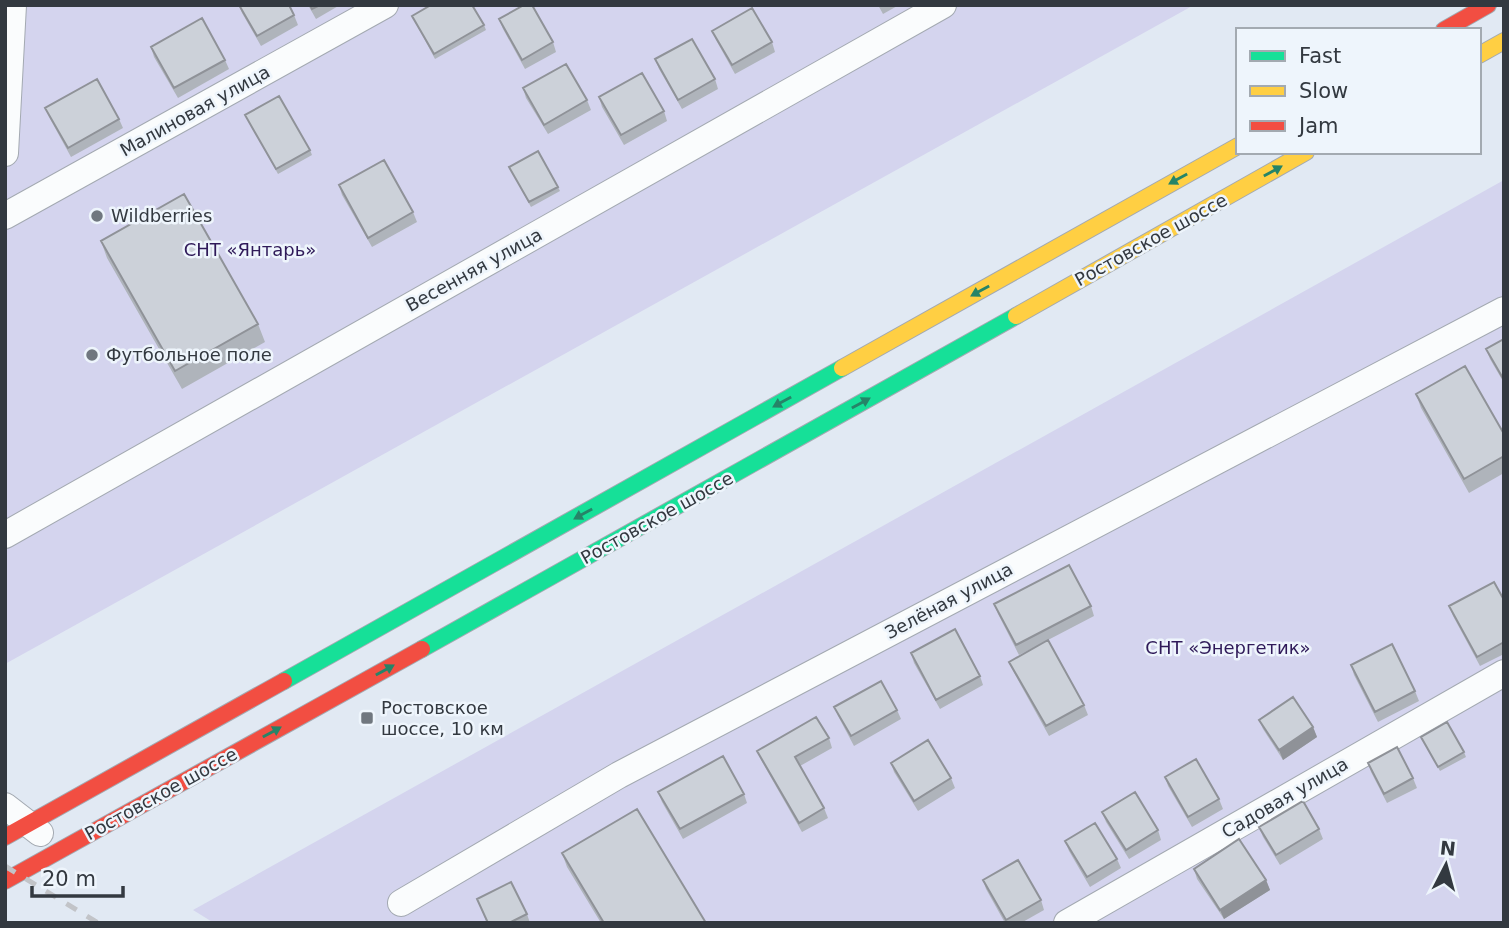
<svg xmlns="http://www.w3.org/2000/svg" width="1509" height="928" viewBox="0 0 1509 928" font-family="'DejaVu Sans',sans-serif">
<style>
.green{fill:#d4d4ee}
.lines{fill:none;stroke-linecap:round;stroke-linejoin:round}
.street-casing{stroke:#a3a9b1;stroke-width:28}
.fast-casing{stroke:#a3a9b1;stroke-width:18}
.slow-casing{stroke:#a3a9b1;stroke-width:18}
.jam-casing{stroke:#a3a9b1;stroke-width:18}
.street{stroke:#fafcfd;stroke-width:26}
.fast{stroke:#16e098;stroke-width:16}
.slow{stroke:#ffcf43;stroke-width:16}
.jam{stroke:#f24e42;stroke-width:16}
.rail{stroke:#c2c4c8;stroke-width:5;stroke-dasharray:12 12;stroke-linecap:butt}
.wall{fill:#afb4bb}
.shaded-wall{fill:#8f9298}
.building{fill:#ccd1d9;stroke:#8f9298;stroke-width:2}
.oneway{fill:#268468}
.poi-dot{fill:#70777f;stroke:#eef5fc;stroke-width:2.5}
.labels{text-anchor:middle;stroke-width:5;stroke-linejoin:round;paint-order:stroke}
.street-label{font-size:18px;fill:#333940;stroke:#eef5fc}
.poi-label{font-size:18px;fill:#333940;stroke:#eef5fc;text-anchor:start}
.park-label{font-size:18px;fill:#2f1a59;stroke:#eef5fc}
</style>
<rect width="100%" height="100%" fill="#e1e9f3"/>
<!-- green -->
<path class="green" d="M5,5H1194L5,664Z
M1504,180V923H214L193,910Z"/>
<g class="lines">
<!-- street casing -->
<g class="street-casing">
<path id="street" d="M5,153L13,5
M5,216L385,5
M5,535L943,5
M5,806L40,833
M401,903L619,775L1504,310
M1067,923L1504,673"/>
</g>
<!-- fast casing -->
<g class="fast-casing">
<path id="fast" d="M422,649L1016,316
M284,681L842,368"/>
</g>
<!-- slow casing -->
<g class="slow-casing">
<path id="slow" d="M1479,55L1504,41
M1016,316L1306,152
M842,368L1238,146"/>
</g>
<!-- jam casing -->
<g class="jam-casing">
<path id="jam" d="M1444,30L1488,5
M5,837L284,681
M5,881L422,649"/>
</g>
<!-- street -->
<use href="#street" class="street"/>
<!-- fast -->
<use href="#fast" class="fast"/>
<!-- slow -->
<use href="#slow" class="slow"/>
<!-- jam -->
<use href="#jam" class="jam"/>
<!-- rail -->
<path class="rail" d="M5,866L98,923"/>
</g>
<!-- wall -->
<path class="wall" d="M239,5L294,15L298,25L261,46L242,13Z
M308,5H340L316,19Z
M878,5H899L883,14Z
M412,16L484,25L486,30L435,59Z
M499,19L553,42L556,52L525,69L503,29Z
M712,31L772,42L775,52L735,74L716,40Z
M151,47L225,60L229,69L178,98L154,57Z
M655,59L715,79L718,89L682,109L659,69Z
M523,88L587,100L591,110L548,134L526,98Z
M599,97L664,111L667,121L624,145L602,107Z
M45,108L119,119L123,128L71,157L49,117Z
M245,115L310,150L312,155L278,174Z
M509,167L558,187L560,191L531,207Z
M339,185L413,212L417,222L372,247L342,195Z
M101,241L258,324L265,342L182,389L107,258Z
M1504,339V383L1490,359L1486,349Z
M1416,394L1504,434V473L1469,493L1421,408Z
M1504,600V654L1480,666L1453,616L1449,606Z
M994,604L1091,606L1094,616L1048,640L1084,705L1088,715L1049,736L1013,671L1009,662L1039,645L1019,655L998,614Z
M911,653L980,676L983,685L940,709L914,663Z
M1351,665L1415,691L1419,701L1378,722L1354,675Z
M834,707L897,710L901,719L854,746L838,716Z
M1259,720L1313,727L1317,737L1283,760L1263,729Z
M1421,737L1464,752L1466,757L1440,771Z
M829,738L832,748L800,766L824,808L828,818L802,832L761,760L757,751Z
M891,763L951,778L955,788L918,811L894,772Z
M1368,763L1413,778L1417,788L1387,803L1371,772Z
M1165,777L1219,799L1223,809L1192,827L1168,786Z
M658,792L744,794L747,803L683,839L662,802Z
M1102,812L1158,830L1161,840L1129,859L1106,822Z
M1259,827L1319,829L1323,839L1280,865L1263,837Z
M1065,841L1117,859L1121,868L1090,887L1069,851Z
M562,853L706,923H601L567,867Z
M1194,869L1266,880L1270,890L1224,919L1197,879Z
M983,880L1041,900L1044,910L1021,923H1005L986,889Z
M477,899L527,914L530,923H487Z"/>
<!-- shaded-wall -->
<path class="shaded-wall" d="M1313,727L1317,737L1283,760L1279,750Z
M1266,880L1270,890L1224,919L1220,910Z"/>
<!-- building -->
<path class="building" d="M239,5H289L294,15L257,36Z
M310,5H320L312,9Z
M431,5H472L484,25L434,54L412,16Z
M524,5H532L553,42L522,60L499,19Z
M752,8L772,42L732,65L712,31Z
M202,18L225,60L174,88L151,47Z
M692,39L715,79L678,100L655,59Z
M566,64L587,100L544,125L523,88Z
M642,73L664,111L621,135L599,97Z
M97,79L119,119L68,148L45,108Z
M279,96L310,150L276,169L245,115Z
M538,151L558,187L529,202L509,167Z
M384,160L413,212L368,238L339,185Z
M184,194L258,324L175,371L101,241Z
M1504,339V380L1486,349Z
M1465,366L1504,434V456L1464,479L1416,394Z
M1069,565L1091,606L1016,645L994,604Z
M1494,582L1504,600V642L1477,657L1449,606Z
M955,629L980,676L936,700L911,653Z
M1048,640L1084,705L1046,726L1009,662Z
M1392,644L1415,691L1375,712L1351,665Z
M881,681L897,710L851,736L834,707Z
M1293,697L1313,727L1279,750L1259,720Z
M816,717L829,738L795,757L824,808L799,823L757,751Z
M1447,722L1464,752L1438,767L1421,737Z
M928,740L951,778L914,801L891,763Z
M1397,747L1413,778L1384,794L1368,763Z
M723,756L744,794L680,829L658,792Z
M1196,759L1219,799L1188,817L1165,777Z
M1135,792L1158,830L1126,850L1102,812Z
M1303,801L1319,829L1276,855L1259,827Z
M637,809L706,923H604L562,853Z
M1095,823L1117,859L1087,877L1065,841Z
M1239,839L1266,880L1220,910L1194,869Z
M1018,860L1041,900L1006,920L983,880Z
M511,882L527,914L509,923H488L477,899Z"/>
<!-- one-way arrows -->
<defs><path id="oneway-solid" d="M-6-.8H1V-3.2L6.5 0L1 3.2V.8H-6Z" transform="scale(1.75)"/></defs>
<g class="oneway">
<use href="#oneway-solid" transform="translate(1273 171) rotate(-29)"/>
<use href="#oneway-solid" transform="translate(1178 179) rotate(151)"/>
<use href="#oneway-solid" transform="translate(980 291) rotate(151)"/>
<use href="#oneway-solid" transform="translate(782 402) rotate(151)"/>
<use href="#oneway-solid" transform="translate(861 403) rotate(-29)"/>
<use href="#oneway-solid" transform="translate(583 514) rotate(151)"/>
<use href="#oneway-solid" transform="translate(385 670) rotate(-29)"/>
<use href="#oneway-solid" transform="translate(272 732) rotate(-29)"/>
</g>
<!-- markers -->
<g class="poi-dot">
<circle cx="97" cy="216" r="7"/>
<circle cx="92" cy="355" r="7"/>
<rect x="360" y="711" width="14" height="14" rx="3.5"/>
</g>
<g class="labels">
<!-- street labels -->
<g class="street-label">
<text transform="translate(195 111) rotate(-29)" y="6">Малиновая улица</text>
<text transform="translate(1151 240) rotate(-29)" y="6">Ростовское шоссе</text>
<text transform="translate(474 270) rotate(-29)" y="6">Весенняя улица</text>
<text transform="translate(657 518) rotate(-29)" y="6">Ростовское шоссе</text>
<text transform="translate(949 601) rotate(-28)" y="6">Зелёная улица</text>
<text transform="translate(161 794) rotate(-29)" y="6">Ростовское шоссе</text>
<text transform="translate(1285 798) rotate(-30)" y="6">Садовая улица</text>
</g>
<!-- poi labels -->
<g class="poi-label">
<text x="111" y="222">Wildberries</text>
<text x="106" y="361">Футбольное поле</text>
<text x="381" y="714">Ростовское<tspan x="381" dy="21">шоссе, 10 км</tspan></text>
</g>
<!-- park labels -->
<g class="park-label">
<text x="250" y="256">СНТ «Янтарь»</text>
<text x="1228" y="654">СНТ «Энергетик»</text>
</g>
</g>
<!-- border -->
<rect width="1509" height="928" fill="none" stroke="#333940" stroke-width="14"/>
<!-- legend -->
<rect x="1236" y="28" width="245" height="126" fill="#eef5fc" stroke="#a3aab1" stroke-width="2"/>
<rect x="1250" y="51" width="35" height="10" fill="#16e098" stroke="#a3aab1" stroke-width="2"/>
<text x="1299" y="63" font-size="21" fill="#333940">Fast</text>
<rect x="1250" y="86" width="35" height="10" fill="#ffcf43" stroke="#a3aab1" stroke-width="2"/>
<text x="1299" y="98" font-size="21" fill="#333940">Slow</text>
<rect x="1250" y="121" width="35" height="10" fill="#f24e42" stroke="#a3aab1" stroke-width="2"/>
<text x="1299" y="133" font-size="21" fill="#333940">Jam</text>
<!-- north arrow -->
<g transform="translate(1446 865) rotate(6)" stroke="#eef5fc" stroke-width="5" paint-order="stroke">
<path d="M0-5L12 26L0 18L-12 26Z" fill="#333940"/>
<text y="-10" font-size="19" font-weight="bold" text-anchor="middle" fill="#333940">N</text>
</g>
<!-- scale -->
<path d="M32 886v10h91v-10" fill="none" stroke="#333940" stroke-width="3.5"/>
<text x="42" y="886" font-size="21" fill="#333940" stroke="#eef5fc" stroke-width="5" paint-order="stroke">20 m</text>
</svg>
